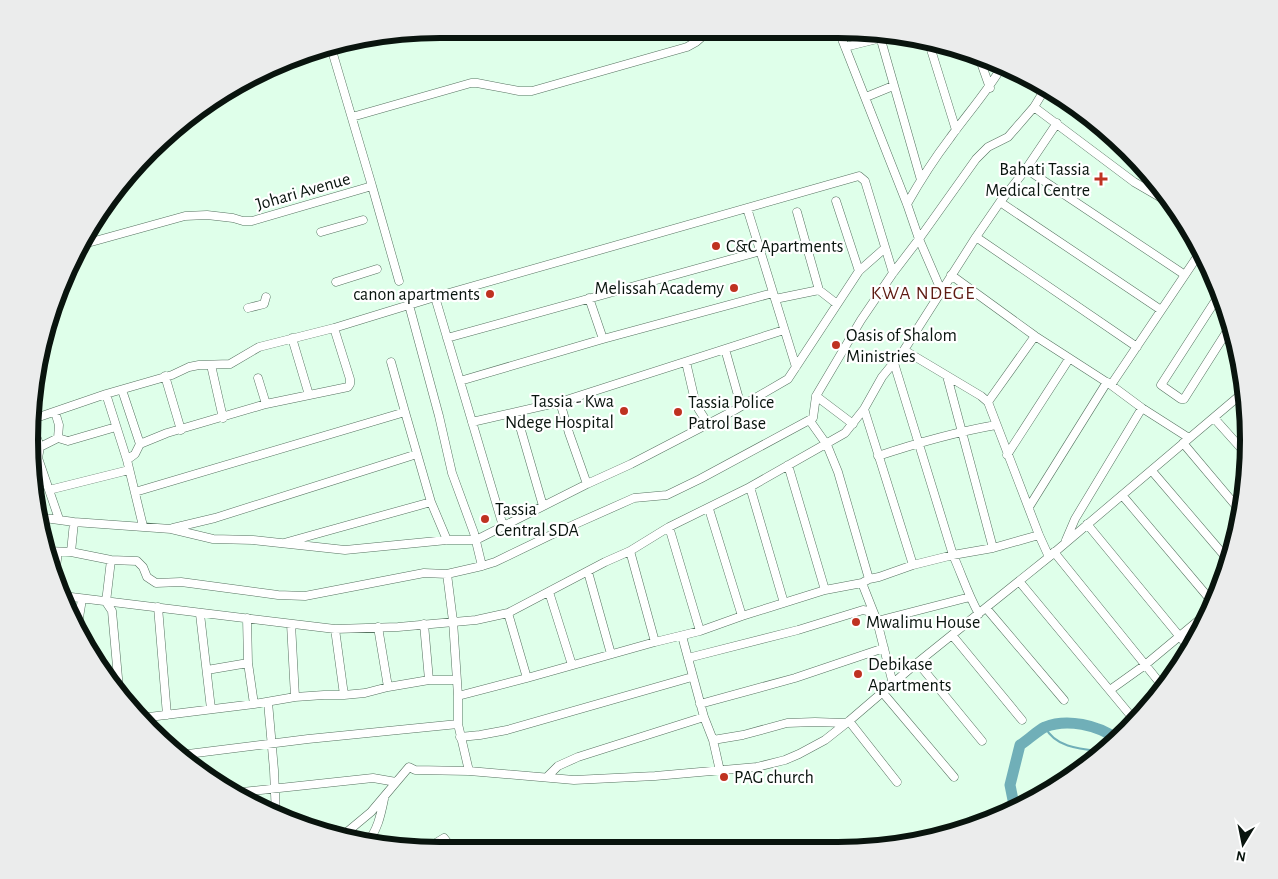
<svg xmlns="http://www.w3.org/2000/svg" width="1278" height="879" viewBox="0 0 1278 879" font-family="'Alegreya Sans',sans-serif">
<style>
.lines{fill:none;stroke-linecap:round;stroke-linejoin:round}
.stream{stroke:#70afb8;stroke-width:2}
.river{stroke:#70afb8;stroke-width:11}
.minor-casing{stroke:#567260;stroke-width:9}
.minor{stroke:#fff;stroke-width:8}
.poi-dot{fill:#bf3221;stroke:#fff;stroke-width:2}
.labels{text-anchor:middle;stroke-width:4.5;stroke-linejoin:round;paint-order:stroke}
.poi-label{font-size:18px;fill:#09140e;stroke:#fff;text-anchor:start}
.street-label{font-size:18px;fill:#09140e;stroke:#fff}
.neighbourhood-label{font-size:19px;letter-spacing:1px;fill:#5e1b12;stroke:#fff}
.rim{fill:none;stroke:#09140e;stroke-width:6}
</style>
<rect width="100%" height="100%" fill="#dfffea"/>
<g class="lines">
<!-- stream -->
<path class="stream" d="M1045,727C1055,747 1079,749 1099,751"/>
<!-- river -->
<path class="river" d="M1015,810L1010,785L1020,745C1028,740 1037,731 1045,727C1067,718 1098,725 1117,739"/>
<!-- minor casing -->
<g class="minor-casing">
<path id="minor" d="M838,29L907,204L919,239L941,290
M879,33L921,180
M928,40L956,130
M845,47L881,38
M979,57L990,88
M866,97L893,86
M1034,107L1134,182L1177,207
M352,117L471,83H477L519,91H532L687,47L696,42L711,29
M1026,169L1185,275
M372,186L399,281
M836,201L859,271
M1000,202L1161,310
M907,204C920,181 934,159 950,138C968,113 987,92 1003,65
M747,208L796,367
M797,212L819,290
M321,232L363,220
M976,237L1137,347
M84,244L185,216L207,215L233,218L243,221H252L372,186L330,44
M951,275L1035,336L1111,385L1142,408L1189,438
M336,282L377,269
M1221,292L1161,385L1181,399H1184L1231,325
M435,297L503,526
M589,298L603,339
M775,299L819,290L837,304
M409,305L439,416L452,473L474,533L482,566
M248,308L264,304L266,297
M292,338L309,395
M447,338L761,251
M725,349L741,406
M904,350L981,396L988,402L1039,535L1049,557
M391,362L405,412
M686,362L696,405L708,424
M894,363L953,555C962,575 968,595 979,614
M211,365L223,418
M165,376L181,430
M947,376L993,548
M258,378L266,404
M460,381L603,339L773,293
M1111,385L1201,251
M122,390L140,444
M106,394L127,460L143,526
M816,396L853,424
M560,402L569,433L587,484
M988,402L1035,336
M864,409L913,565
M55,412L59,425L58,438L40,447L38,458L59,519
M516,413L543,506
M1214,418L1248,456
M33,419L106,394L172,375L189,367L199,365L230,364L259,347L334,328
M810,421L827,445L838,472L869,579
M472,422L560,402L784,330
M34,430L40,447
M58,438L68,441L116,427
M1183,443L1242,513
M1007,455L1069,359
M878,456C917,443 956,432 996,425
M127,460L135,454L140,444L167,433L266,404L348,387L350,384V379L334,328L435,297L859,176L865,181L893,273
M788,465L825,590
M1152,471L1229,561
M750,487L784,603
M49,490L129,470
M135,492L405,412L431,502L447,540
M1122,495L1214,604
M1029,507L1107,382
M709,509L742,616
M37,517L74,522L171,529L213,539L253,540L345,550L447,540H476L587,484L631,464L733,411L788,379L859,271L885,248
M1087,524L1190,649
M669,527L700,631
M173,528L215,518L417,454
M1066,540L1075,519L1142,408
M284,543L431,502
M47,551L71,552L111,560L137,561L143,567L147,577L156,583L181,582L278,595L305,596L424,573L447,574L482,566L495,562L553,534L634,498L667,495L700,479L813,418L816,396L861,320L893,273L919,239L976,159L988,147L1008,137L1034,107L1045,89
M630,551L655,642
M71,552L74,522
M1054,552L1164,688
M111,560L106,602L112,611L119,689
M588,572L611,654
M55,574L58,552
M447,574L453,621L458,696V724L469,771
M1019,581L1131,716
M862,583L877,621L970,597
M549,592L572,665
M63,596L335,629L398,627L476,620L508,613L605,562L630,551L669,527L750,487L845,433L864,409L882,377L904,350L976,237L1000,202L1026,169L1057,123
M158,607L167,715
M986,608L1064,700
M508,613L527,678L655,642L700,631L742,616L825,590L862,583L869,579L879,577L913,565L953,555L993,548L1039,535
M200,614L211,709
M247,618L248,663L254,704
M291,624L295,697
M424,624L429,680
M378,627L388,687
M335,629L344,695
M77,630L82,599
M952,635L1022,720
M682,636L704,717L713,740L743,735L787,723L815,722L845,723
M688,658L798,630L863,610C871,611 874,615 877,621L893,684
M918,663L982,741
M207,670L248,663
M1110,690L1145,665L1211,610
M883,693L954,777
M458,696L527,678
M268,702L274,770L276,816
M700,704L795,678L884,648
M139,716L149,717L254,704L295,697L324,695H344L365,693L388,687L429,680H457
M849,721L897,782
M460,737L480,735L507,730L692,677
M713,740L720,771
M180,755L308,739L458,724
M547,777L558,766L578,757L704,717
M233,793L373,778L396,782
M316,827C328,829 340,828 348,839
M341,837L371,812L409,767L415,770L469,771L574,780L655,776L757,767L785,760L799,754L825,740L849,721L912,667L1049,557L1245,391
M366,843C377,833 381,814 384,799
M426,849L444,838L453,850"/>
</g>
<!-- minor -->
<use href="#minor" class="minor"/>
</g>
<!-- markers -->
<g class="poi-dot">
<path d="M1098.5 171.5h5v5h5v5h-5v5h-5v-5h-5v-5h5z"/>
<circle cx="716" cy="246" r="5"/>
<circle cx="734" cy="288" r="5"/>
<circle cx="490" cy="294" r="5"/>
<circle cx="836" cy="345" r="5"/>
<circle cx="624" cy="411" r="5"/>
<circle cx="678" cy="412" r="5"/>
<circle cx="485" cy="519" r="5"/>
<circle cx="856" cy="622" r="5"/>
<circle cx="858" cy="674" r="5"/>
<circle cx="724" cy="777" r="5"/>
</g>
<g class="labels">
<!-- poi labels -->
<g class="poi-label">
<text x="1090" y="175" text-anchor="end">Bahati Tassia<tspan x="1090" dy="21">Medical Centre</tspan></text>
<text x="726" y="252">C&amp;C Apartments</text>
<text x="724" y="294" text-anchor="end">Melissah Academy</text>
<text x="480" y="300" text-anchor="end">canon apartments</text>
<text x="846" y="341">Oasis of Shalom<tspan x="846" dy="21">Ministries</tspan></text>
<text x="614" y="407" text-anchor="end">Tassia - Kwa<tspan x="614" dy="21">Ndege Hospital</tspan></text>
<text x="688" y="408">Tassia Police<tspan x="688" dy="21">Patrol Base</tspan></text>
<text x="495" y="515">Tassia<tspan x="495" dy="21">Central SDA</tspan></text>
<text x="866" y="628">Mwalimu House</text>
<text x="868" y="670">Debikase<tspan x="868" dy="21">Apartments</tspan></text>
<text x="734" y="783">PAG church</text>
</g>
<!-- street labels -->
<g class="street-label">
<text transform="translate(303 191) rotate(-16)" y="6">Johari Avenue</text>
</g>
<!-- neighbourhood labels -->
<g class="neighbourhood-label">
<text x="923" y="299">KWA NDEGE</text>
</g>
</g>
<!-- crop -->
<path d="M0 0H1278V879H0ZM440 38H838A402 402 0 0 1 1240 440V440A402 402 0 0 1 838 842H440A402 402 0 0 1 38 440V440A402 402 0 0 1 440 38Z" fill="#ebecec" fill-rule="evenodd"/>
<path class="rim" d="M440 38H838A402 402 0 0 1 1240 440V440A402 402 0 0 1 838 842H440A402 402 0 0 1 38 440V440A402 402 0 0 1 440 38Z"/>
<!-- north arrow -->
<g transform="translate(1243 844) rotate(190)" stroke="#ffffff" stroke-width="4" paint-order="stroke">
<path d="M0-4L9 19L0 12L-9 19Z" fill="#09140e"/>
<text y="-8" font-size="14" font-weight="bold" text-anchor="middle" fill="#09140e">N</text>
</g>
</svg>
